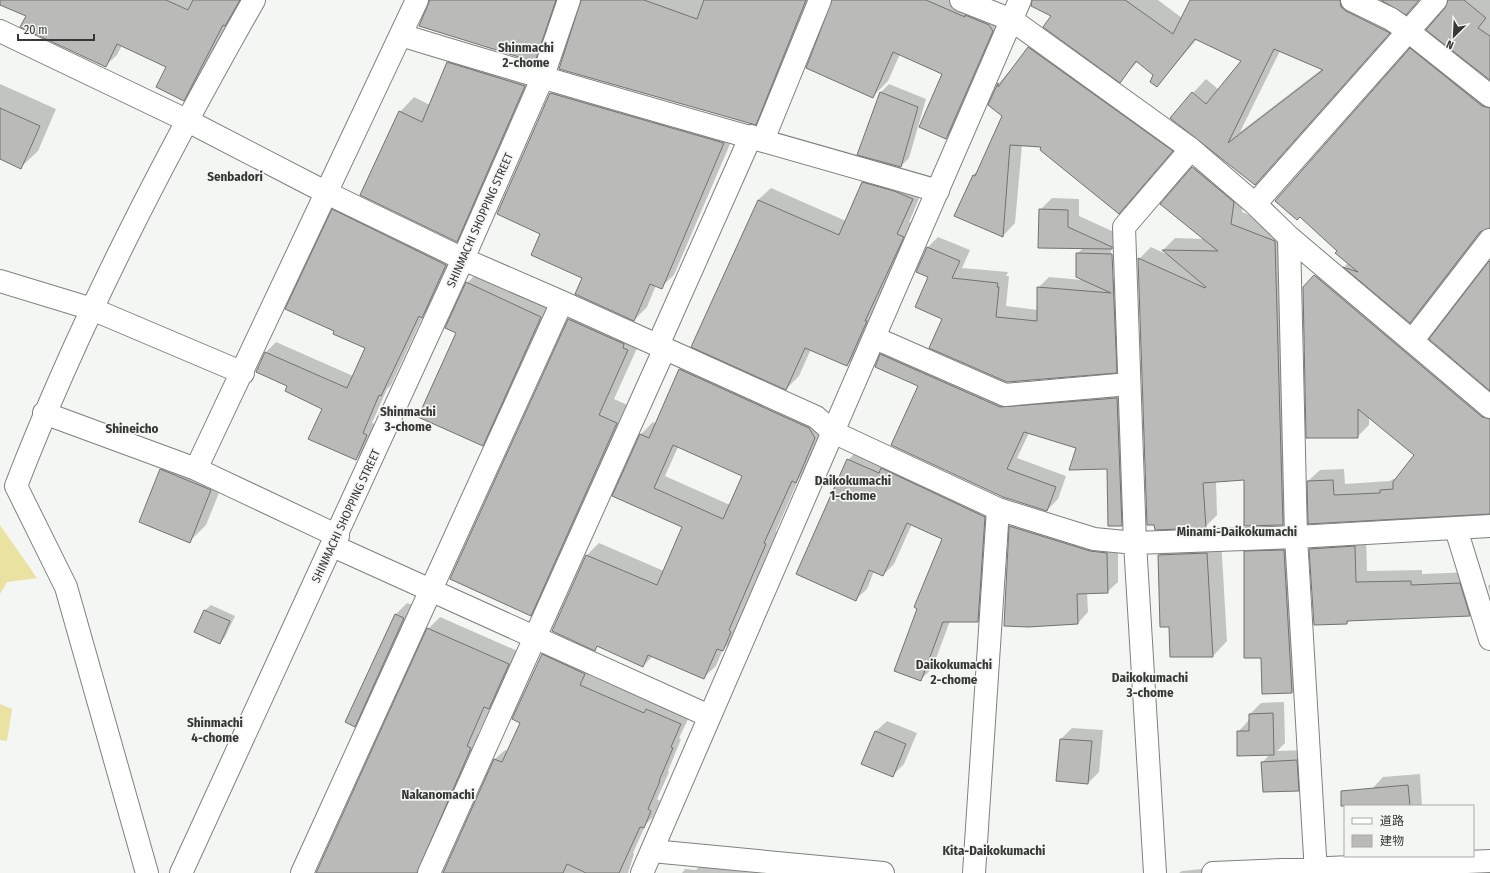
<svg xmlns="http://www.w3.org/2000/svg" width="1490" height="873" viewBox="0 0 1490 873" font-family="'Fira Sans Condensed','Noto Sans JP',sans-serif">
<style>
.green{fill:#eae2a1}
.shadow{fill:#0003;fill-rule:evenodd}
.building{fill:#babbb8;stroke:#72736f;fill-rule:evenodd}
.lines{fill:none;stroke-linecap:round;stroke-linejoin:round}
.street-casing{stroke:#7e817e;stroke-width:24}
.secondary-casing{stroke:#7e817e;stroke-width:24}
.street{stroke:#fff;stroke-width:22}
.secondary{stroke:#fff;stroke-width:22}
.labels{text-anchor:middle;stroke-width:3.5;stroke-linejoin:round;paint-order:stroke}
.street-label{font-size:12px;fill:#363736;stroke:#f3f6f3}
.neighbourhood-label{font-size:13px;font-weight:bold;fill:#363736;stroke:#f3f6f3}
</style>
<rect width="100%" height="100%" fill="#f3f6f3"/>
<!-- green -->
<path class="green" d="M0,525L37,578L7,582L0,594Z
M0,704L12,709L7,741L0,740Z"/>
<!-- shadow -->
<path class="shadow" d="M0,0H244L195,88L184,99L167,67L122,45L117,55L105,66L27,15L0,4Z
M431,0H565L550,46L534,61Z
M582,0H815L771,108L756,123Z
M833,0H983L1005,9L962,122L946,137L944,73L900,54L888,81L873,96Z
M1045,0H1158L1182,18L1191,0H1367L1402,19L1255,183L1193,93L1206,79L1219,90L1243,61L1197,39L1157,86L1155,74L1138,61L1120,81L1052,16ZM1280,51L1322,69L1240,132Z
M1449,0H1490V79L1449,3Z
M1042,35L1185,138L1119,213L1042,146L1022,145L1015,223L1003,236L973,175L979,170L1003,115L989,105L999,83Z
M1424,35L1490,88V227H1486L1424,308L1410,322L1345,266L1348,263L1411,49Z
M462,48L539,71L471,227L457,241L400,112L414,97L430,105L448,63Z
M563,81L736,130L674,275L661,287L656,285L647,307L634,320L542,233L551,93Z
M0,84L56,109L38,151L21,167L0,158Z
M889,84L926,99L909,158L901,166L880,93Z
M1205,155L1245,190L1242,212L1287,229L1295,512L1283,524L1245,479L1216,481L1217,515L1205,527L1139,259L1151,247L1168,255L1163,250L1175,238L1204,239L1161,204Z
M876,170L924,187L909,222L915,224L859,352L847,365L811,349L799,376L786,389L758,200L771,188L846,221L863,183Z
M1052,198L1079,199V216L1123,236L1127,361L1116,372L943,318L929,277L927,248L938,237L970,250L962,268L1008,272L1006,276H1009L1006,306L1038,310V288L1049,277L1082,280L1077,254L1083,248L1040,210ZM1111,249H1113L1114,279H1112Z
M343,200L455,255L432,307L424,314L391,385L387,389L372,423L377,425L366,449L356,459L323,409L288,386L257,372L266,352L276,342L353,376L366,347L333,210Z
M1327,264L1490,402V513L1309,523L1308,481L1320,470L1344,469L1345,484L1390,481L1393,479H1397L1415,455L1369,417V425L1357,437L1304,288Z
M481,269L554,303L496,431L483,444L457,332L467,283Z
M585,303L643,335L614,399L632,407L546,599L531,615L451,579L569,319Z
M892,344L1012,396L1128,387L1132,514L1121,525L1108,468L1078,447L1029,433L1017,458L1066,476L1058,499L1047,510L919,385L881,355Z
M692,357L827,425L808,469L799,478L776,531L777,532L740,618L743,619L735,638L723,649L716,666L703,678L653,656L643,666L598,646L595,649L554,631L587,555L599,543L664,571L683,527L613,496L641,434L653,422L656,424L680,369ZM678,447L743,475L730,505L665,476Z
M859,449L996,506L989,610L978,621H950L932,669L920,680L944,538L912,524L894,564L883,575L874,571L867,589L855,600L848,460Z
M178,453L227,473L206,525L189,542L161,470Z
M1021,516L1118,542V582L1107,592L1087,593L1088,612L1078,623L1005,625L1010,526Z
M1366,535L1367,571L1422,570V574L1471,572L1481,604L1470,615L1350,620L1347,623L1310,549L1322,538Z
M1221,539L1227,641L1213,656L1170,626L1159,555L1173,541Z
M1295,540L1303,682L1292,692L1263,693L1262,657L1245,552L1256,541Z
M1490,584V593L1488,586Z
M407,603L415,606L366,714L355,725L347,722L396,614Z
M211,605L235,616L225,637L220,643L196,632L205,610Z
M440,617L520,652L501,696L491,706L478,734L483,736L429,856L417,868L405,873H324L428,629Z
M552,645L594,664L589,675L653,703L657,700L690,715L679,738L681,739L668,771L669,772L657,799L660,801L653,817L646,824L633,853L634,854L628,873H444L495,759L505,750L508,751L521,722L543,655Z
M1284,702L1285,743L1277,751L1308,750L1310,779L1298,790L1262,763L1270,754L1238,732L1249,720L1250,714L1261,703Z
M887,721L917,733L904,764L893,775L875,732Z
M1072,728L1103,730L1099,772L1088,783L1057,780L1061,739Z
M1420,774L1422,806H1374L1372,789L1383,777Z
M707,858L869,873H682L685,869L696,870Z
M1490,864V873H1477L1480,870Z
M1212,868L1310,873H1179L1182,871Z"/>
<!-- building -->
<path class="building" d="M0,0H166L188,10L193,0H240L225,26L223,25L184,101L156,87L166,67L117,44L106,67L20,27L26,16L0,5Z
M430,0H556L535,62L419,26Z
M581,0H644L697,19L704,0H806L756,125L559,69Z
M832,0H926L965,17V15L989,25L993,31L946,139L919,127L942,74L893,52L873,98L806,68Z
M1032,0H1125L1173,34L1190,0H1340L1341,7L1346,11L1390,33L1255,185L1170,118L1192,92L1206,104L1241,61L1195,39L1157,87L1150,82L1153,75L1136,61L1120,83L1043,27L1051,16L1031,6ZM1274,49L1323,70L1228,143Z
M1381,0H1419L1406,15Z
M1448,0H1464L1486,18L1478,28L1490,36V80L1426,30L1445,8Z
M1028,47L1173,151L1119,214L1040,150L1041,147L1010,145L1003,237L954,216L973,175L975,176L1002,116L988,105L998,83V87Z
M1410,48L1482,106L1490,108V228L1480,232L1410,323L1343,267L1358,272L1335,253L1337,251L1300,217L1297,220L1275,201Z
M447,62L525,86L457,242L360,195L399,111L422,122Z
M880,92L918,107L901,167L857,155Z
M550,93L724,143L662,289L650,284L634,321L575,294L582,278L531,255L540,234L497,214Z
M0,108L40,126L21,169L0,159Z
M1192,167L1234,202L1231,224L1275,241L1283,525L1244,526V480L1203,483L1206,528L1155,530L1154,525H1147L1138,258L1205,288L1206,287L1162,250L1218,251L1160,204Z
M862,182L894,191L913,199L897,234L904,237L865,321H867L847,366L805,348L786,390L691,347L758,200L839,235Z
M332,209L446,265L422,318L419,316L381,396L379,395L363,433L367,435L356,460L308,439L322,409L285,391L287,386L256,372L265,352L347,388L365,348L333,334L334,331L285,309Z
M1039,209L1068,210V227L1112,247V249L1038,248Z
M927,247L960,261L952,278L998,283L997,287H999L996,317L1037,321V287L1111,293L1076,277V253L1112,254L1117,373L1007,382L929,348L942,319L915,307L928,277L916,272Z
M1489,261L1490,262V391L1429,339Z
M1314,275L1482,417L1490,419V514L1308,524L1307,481L1333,480L1334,495L1380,493V490L1393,489V482L1414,455L1358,409V438H1306L1303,287Z
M466,282L541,317L483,446L418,417L456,333L445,328Z
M568,319L624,344L623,348L628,350L599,415L617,423L531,616L450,579Z
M880,354L1000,407L1117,398L1122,526H1108L1107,469L1069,470L1076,448L1024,432L1007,469L1056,487L1047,511L1003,497L891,445L918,386L875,367Z
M679,369L809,428L815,438L796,483L792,481L764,543L766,544L729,630L731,632L723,651L717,649L704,679L648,655L643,667L597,646L595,651L552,631L586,555L657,585L682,527L612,496L640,434L649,438ZM673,445L742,476L723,519L654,488Z
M847,459L879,473L881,468L985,517L978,622H943L921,681L894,671L917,609L914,607L942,539L907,523L883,576L869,570L856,601L796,574Z
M160,469L211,490L190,543L139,522Z
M1009,526L1090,551L1107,553L1108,593L1077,594L1078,624L1028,627L1004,626Z
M1355,546L1356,582L1411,581V585L1460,583L1470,616L1347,621V624L1314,625L1309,549Z
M1284,550L1292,693L1262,694L1261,658H1244V551Z
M1207,553L1213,657H1170L1169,627H1160L1158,555Z
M204,610L230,621L220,644L194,632Z
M395,614L404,618L355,727L345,722Z
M427,628L509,664L489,709L484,707L467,746L471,748L417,873H316Z
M542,654L585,674L580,685L644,713L646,709L681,724L671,747L673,748L659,781H660L648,809L651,811L644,828L640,827L619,873H586L567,864L563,873H443L494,759L502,762L520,723L512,719Z
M1273,713L1274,755L1237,756V731H1249V714Z
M875,731L906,744L893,777L861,764Z
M1060,739L1092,741L1088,784L1056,781Z
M1297,760L1299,791L1263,792L1261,762Z
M1408,785L1410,806H1341V791Z"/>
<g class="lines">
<!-- street casing -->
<g class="street-casing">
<path id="street" d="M961,0L1012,20L1191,149L1255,204L1289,237L1490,407
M1352,0L1391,19L1408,31L1490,96
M0,31L186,120L327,193L463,259L562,302L816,417L833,432L998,509L1094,539L1135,543L1296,537L1490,526
M401,35C579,90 759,139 938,191
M763,140L820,0
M1255,204L1436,0
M1289,237L1296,537L1316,873
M0,281L92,309L243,373
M875,338L1005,395L1129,384
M1412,341L1490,240
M658,345L751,136
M44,413L196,469L338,536
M196,469L417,0
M1456,529L1490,639
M333,546L709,716
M652,851L883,873
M147,873L66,587L16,486C81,318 165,157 254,0
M181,873L463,259L542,79L569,0
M302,873L562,302
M429,873L665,348
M974,873L998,509
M1155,873L1135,543L1124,227L1191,149
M1213,873L1490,861"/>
</g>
<!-- secondary casing -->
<g class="secondary-casing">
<path id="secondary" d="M642,873L1020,0"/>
</g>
<!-- street -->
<use href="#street" class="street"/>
<!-- secondary -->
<use href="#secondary" class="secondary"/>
</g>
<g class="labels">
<!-- street labels -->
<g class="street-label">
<text transform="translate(480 220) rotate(-66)" y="4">SHINMACHI SHOPPING STREET</text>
<text transform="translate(346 516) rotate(-65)" y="4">SHINMACHI SHOPPING STREET</text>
</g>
<!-- neighbourhood labels -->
<g class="neighbourhood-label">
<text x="526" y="52">Shinmachi<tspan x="526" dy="15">2-chome</tspan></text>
<text x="235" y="181">Senbadori</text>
<text x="408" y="416">Shinmachi<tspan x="408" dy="15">3-chome</tspan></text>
<text x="132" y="433">Shineicho</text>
<text x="853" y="485">Daikokumachi<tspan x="853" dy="15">1-chome</tspan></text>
<text x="1237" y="536">Minami-Daikokumachi</text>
<text x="954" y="669">Daikokumachi<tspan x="954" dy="15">2-chome</tspan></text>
<text x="1150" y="682">Daikokumachi<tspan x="1150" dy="15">3-chome</tspan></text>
<text x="215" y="727">Shinmachi<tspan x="215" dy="15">4-chome</tspan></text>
<text x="438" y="799">Nakanomachi</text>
<text x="994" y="855">Kita-Daikokumachi</text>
</g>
</g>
<!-- legend -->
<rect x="1344" y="805" width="130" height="52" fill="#f3f6f3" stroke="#a7aaa7"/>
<rect x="1352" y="818" width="20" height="6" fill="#ffffff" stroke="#a7aaa7"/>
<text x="1380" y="825" font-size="12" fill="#363736">道路</text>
<rect x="1352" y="835" width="20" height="12" fill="#babbb8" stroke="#a7aaa7"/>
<text x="1380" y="845" font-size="12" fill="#363736">建物</text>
<!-- north arrow -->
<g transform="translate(1454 36) rotate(204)" stroke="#f3f6f3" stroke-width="3" paint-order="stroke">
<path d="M0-3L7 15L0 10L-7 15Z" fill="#363736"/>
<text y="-6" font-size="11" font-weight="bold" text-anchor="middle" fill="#363736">N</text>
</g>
<!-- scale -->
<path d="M18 34v6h76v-6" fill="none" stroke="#363736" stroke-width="2"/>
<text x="24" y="34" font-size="12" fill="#363736" stroke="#f3f6f3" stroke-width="3" paint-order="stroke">20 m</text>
</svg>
